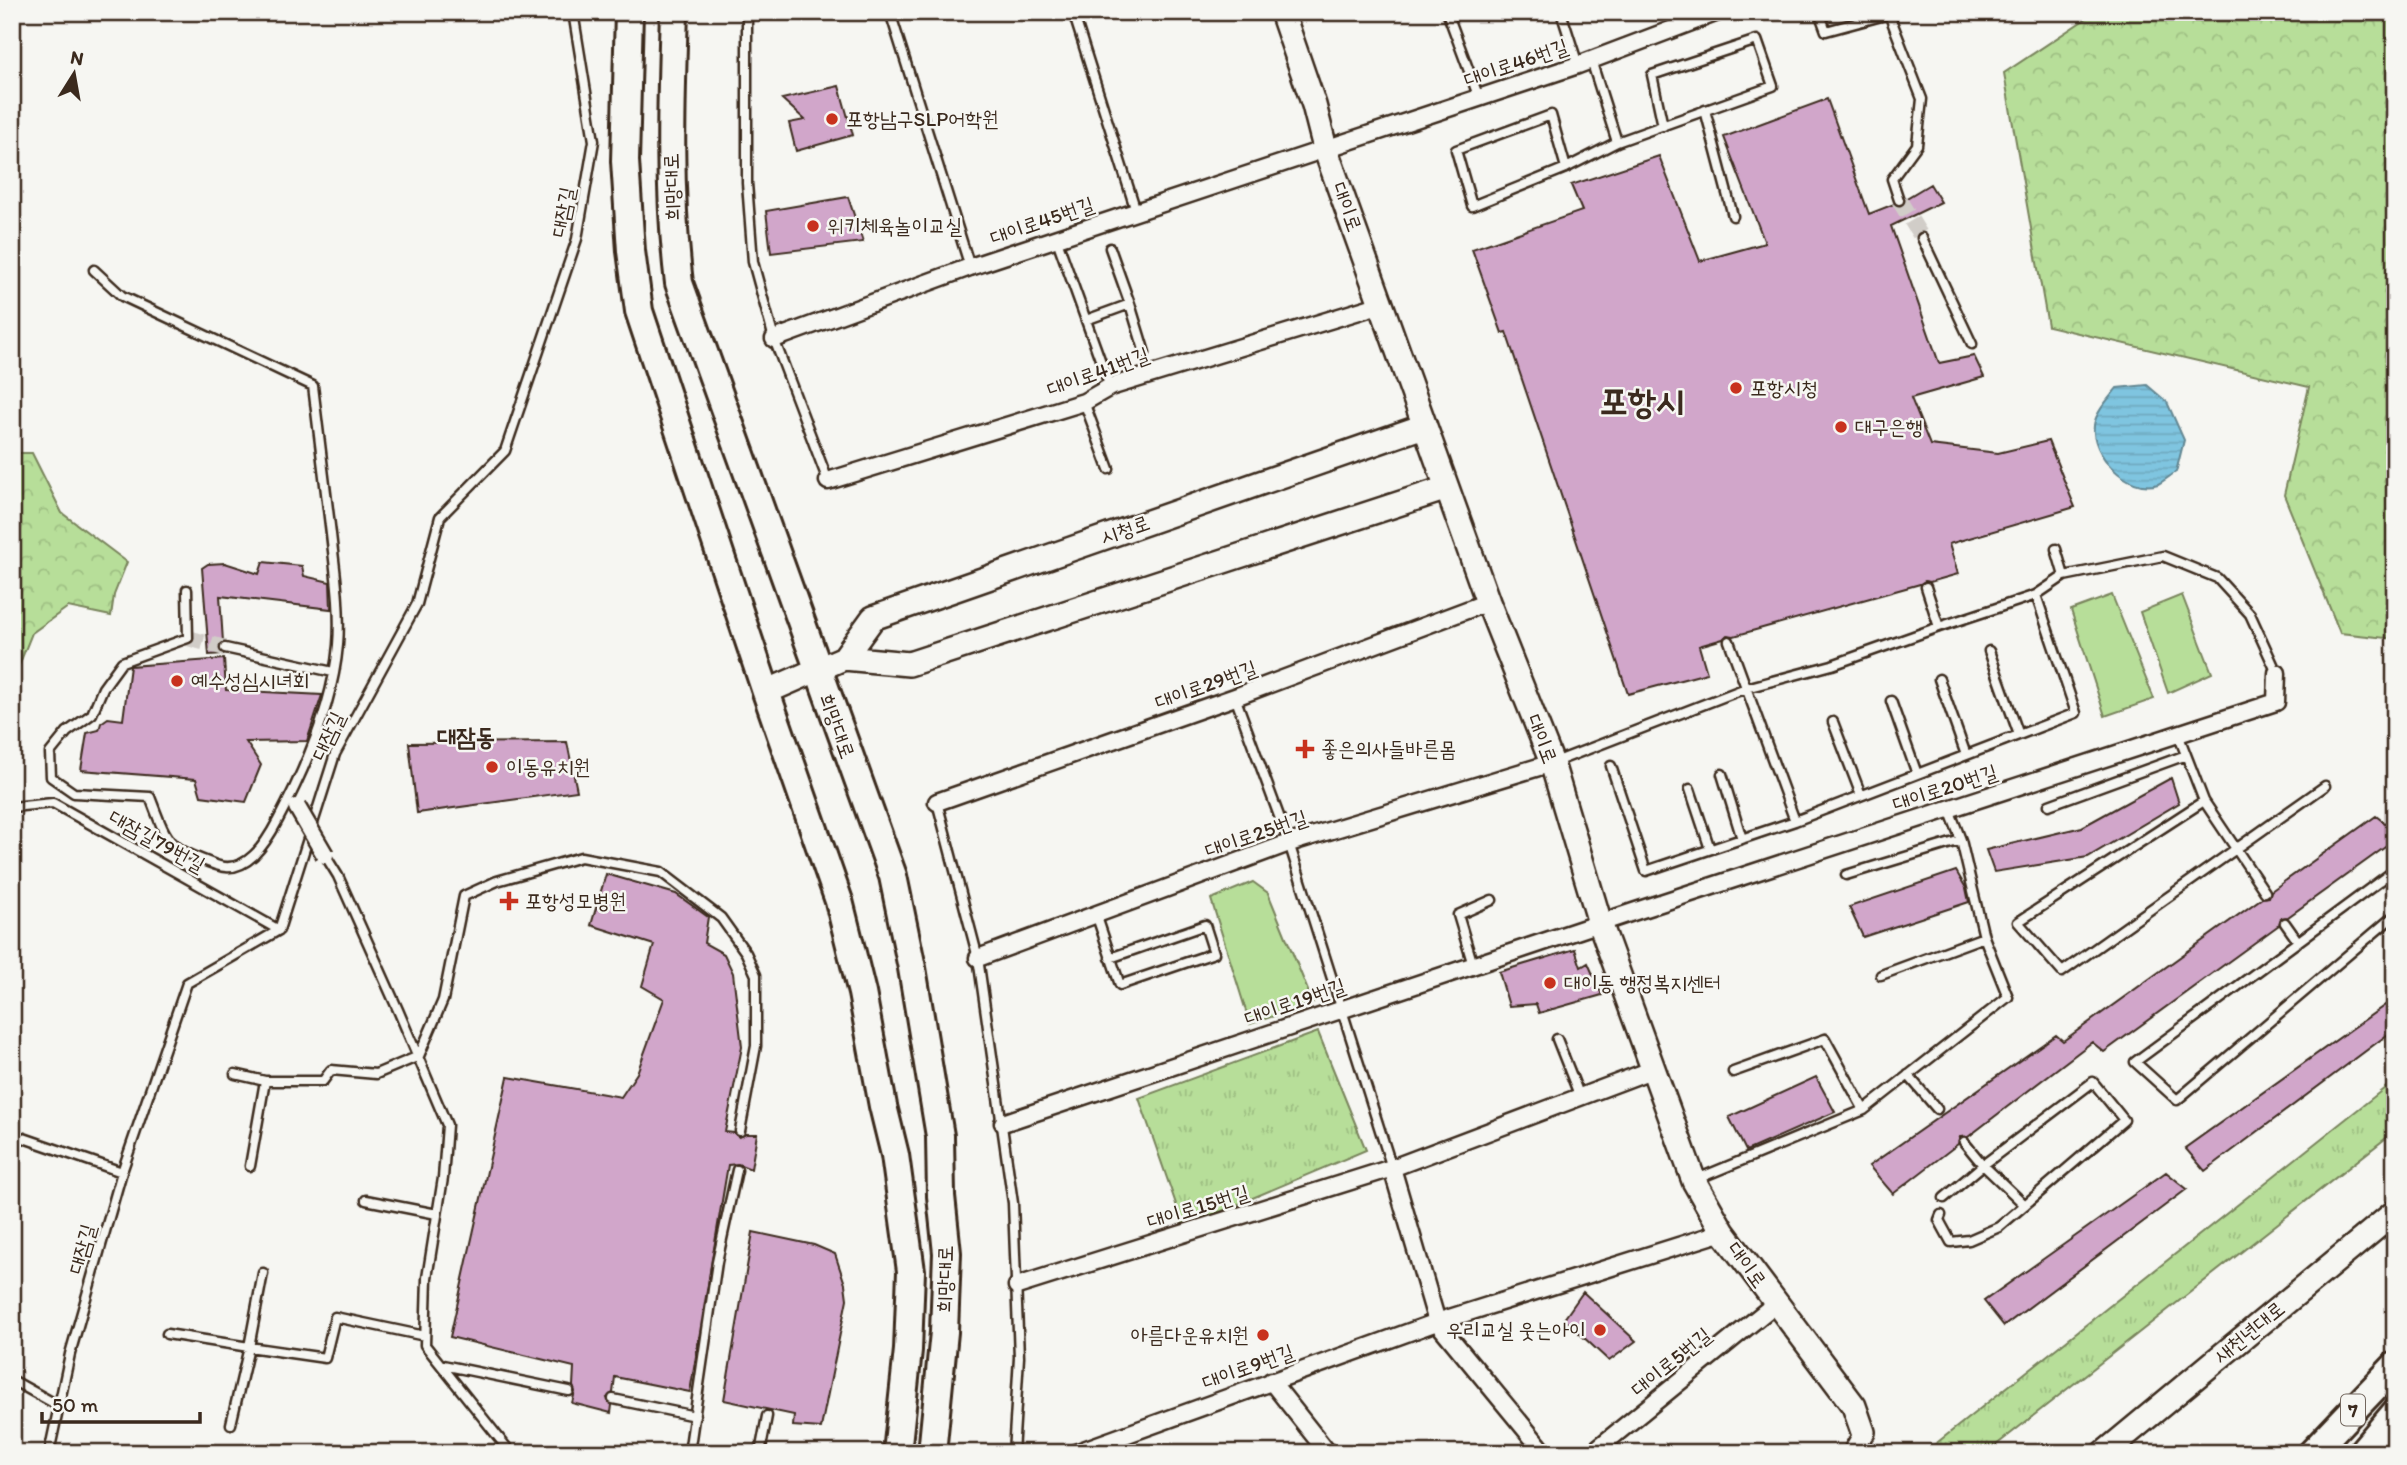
<svg xmlns="http://www.w3.org/2000/svg" width="2407" height="1465" viewBox="0 0 2407 1465" font-family="Itim,'Poor Story',sans-serif">
<style>
.forest{fill:url(#forest-crowns);stroke:#79845c;stroke-width:2}
.park{fill:url(#park-tufts);stroke:#79845c;stroke-width:2}
.garden{fill:#b7de99;stroke:#79845c;stroke-width:2}
.water{fill:url(#water-rules);stroke:#648792;stroke-width:2}
.building{fill:#d1a6ca;stroke:#3b2a1e;stroke-width:2}
.lines{fill:none;stroke-linecap:round;stroke-linejoin:round}
.street-tunnel{stroke:#d1cdc8;stroke-width:16;stroke-dasharray:16 8;stroke-linecap:butt}
.lane-casing{stroke:#3b2a1e;stroke-width:13}
.street-casing{stroke:#3b2a1e;stroke-width:21}
.secondary-casing{stroke:#3b2a1e;stroke-width:28}
.primary-casing{stroke:#3b2a1e;stroke-width:32}
.lane{stroke:#f6f6f2;stroke-width:8}
.street{stroke:#f6f6f2;stroke-width:16}
.secondary{stroke:#f6f6f2;stroke-width:23}
.primary{stroke:#f6f6f2;stroke-width:26}
.street-bridge-casing{stroke:#3b2a1e;stroke-width:21;stroke-linecap:butt}
.street-bridge{stroke:#f6f6f2;stroke-width:16}
.poi-dot{fill:#c8321e;stroke:#f6f6f2;stroke-width:2.5}
.labels{text-anchor:middle;stroke-width:5;stroke-linejoin:round;paint-order:stroke}
.shield{fill:#f6f6f2;stroke:#73675e;stroke-width:2}
.shield-label{font-size:19px;font-weight:bold;fill:#3b2a1e}
.street-label{font-size:21px;fill:#3b2a1e;stroke:#f6f6f2}
.poi-label{font-size:21px;fill:#3b2a1e;stroke:#f6f6f2;text-anchor:start}
.quarter-label{font-size:24px;font-weight:bold;fill:#3b2a1e;stroke:#f6f6f2}
.town-label{font-size:35px;font-weight:bold;fill:#3b2a1e;stroke:#f6f6f2}
</style>
<defs>
<pattern id="forest-crowns" width="20" height="18" patternUnits="userSpaceOnUse" patternTransform="scale(1.75)"><rect width="20" height="18" fill="#b7de99"/><path d="M2 6a3 3 0 1 1 6 0M12 15a3 3 0 1 1 6 0" fill="none" stroke="#9ebf83"/></pattern>
<pattern id="park-tufts" width="24" height="20" patternUnits="userSpaceOnUse" patternTransform="scale(1.75)"><rect width="24" height="20" fill="#b7de99"/><path d="M3 7l-1-3M5 7V3M7 7l1-3M15 17l-1-3M17 17v-4M19 17l1-3" fill="none" stroke="#9ebf83"/></pattern>
<pattern id="water-rules" width="6" height="5" patternUnits="userSpaceOnUse" patternTransform="scale(1.75)"><rect width="6" height="5" fill="#7fc5e0"/><path d="M0 2.5h6" fill="none" stroke="#6fa9c0"/></pattern>
</defs>
<rect width="100%" height="100%" fill="#f6f6f2"/>
<filter id="ink" filterUnits="userSpaceOnUse"><feTurbulence type="fractalNoise" baseFrequency=".0143" numOctaves="2"/><feDisplacementMap in="SourceGraphic" scale="14" xChannelSelector="R" yChannelSelector="G"/><feConvolveMatrix kernelMatrix="1 2 1 2 8 2 1 2 1" color-interpolation-filters="sRGB"/></filter>
<g filter="url(#ink)">
<!-- forest -->
<path class="forest" d="M2096,12H2395V639L2340,633L2284,495L2309,387L2048,326L2004,73Z
M12,453H32L62,513L127,562L114,595L111,616L68,607L32,633L12,683Z"/>
<!-- park -->
<path class="park" d="M1318,1032L1366,1150L1184,1227L1139,1098Z
M2395,1080V1131L1986,1453H1924Z"/>
<!-- garden -->
<path class="garden" d="M2112,595L2154,699L2105,716L2071,610Z
M2182,595L2212,673L2168,693L2140,612Z
M1253,882L1268,893L1313,1003L1250,1024L1211,899Z"/>
<!-- water -->
<path class="water" d="M2147,385L2167,402L2184,440L2176,472C2171,475 2164,481 2158,484C2128,494 2090,454 2094,425C2096,412 2109,398 2117,388Z"/>
<!-- building -->
<path class="building" d="M839,86L853,135L796,151L789,123L805,120L782,99Z
M1827,99L1869,214L1894,204L1902,206L1905,199L1930,184L1941,202L1891,226L1939,363L1974,356L1984,377L1911,398L1930,445L1998,453L2048,441L2075,507L1949,544L1958,574L1930,582L1925,581L1920,584L1734,636L1727,635L1723,639L1699,646L1707,673L1628,694L1506,332L1502,333L1472,249L1582,211L1571,185L1659,156L1700,261L1765,243L1724,137Z
M848,197L863,242L771,253L766,211Z
M263,562L302,566L304,576L330,582L331,609L220,596L223,642L219,647L223,654L209,655L202,568L208,564L225,563L259,574Z
M224,659L226,690L322,695L307,741L246,742L261,765L246,802L201,796L196,779L81,770L87,733L99,730L101,723L108,718L123,720L130,666Z
M567,742L577,791L417,813L409,743Z
M2171,778L2179,803L2088,857L1994,872L1986,850L2082,827Z
M2376,816L2395,831V840L2288,917L2281,918L2279,925L2104,1052L2092,1042L1968,1137H1960L1958,1144L1893,1194L1869,1166L2056,1035L2063,1041L2262,898L2269,897L2271,891Z
M1956,871L1966,888L1969,902L1863,937L1849,907Z
M606,874L676,894L708,917L704,943L724,954L733,973L742,1047L725,1132L734,1133L739,1137L746,1134H757L751,1169L738,1164L728,1165L690,1392L615,1377L613,1393L607,1398L612,1405L611,1413L572,1403L575,1392L573,1386L574,1367L450,1337L508,1077L621,1097L637,1073L664,999L642,986L654,945L591,925Z
M1575,949L1581,967L1588,963L1602,995L1539,1013L1536,1004L1509,1006L1499,972Z
M2395,998V1029L2205,1171L2185,1148Z
M1816,1077L1835,1112L1746,1151L1729,1117Z
M2166,1172L2187,1189L2004,1326L1984,1301Z
M753,1232L814,1245L835,1254L845,1284L847,1299L821,1428L793,1426L794,1415L724,1400Z
M1583,1292L1636,1341L1609,1361L1564,1319Z"/>
<g class="lines">
<!-- street-tunnel -->
<path class="street-tunnel" d="M1899,200L1922,238
M188,638L225,648"/>
<!-- lane casing -->
<g class="lane-casing">
<path id="lane" d="M747,12V183L753,262L774,339L828,481
M890,12L970,267
M1073,12L1136,211
M1447,12L1479,98
M1561,12L1578,65
M1819,12L1826,31L1889,14L1922,99L1917,145L1892,179L1899,200
M1591,60L1617,142L1773,86L1757,40L1652,75L1663,126
M1705,110L1733,216
M1566,168L1472,206L1456,150L1551,115L1566,168L1617,142
M1922,238L1972,344
M1057,240L1110,387
M94,270L122,296L313,386C319,435 325,484 331,534C335,570 341,608 338,645C333,703 305,769 278,820C266,843 246,876 216,865C167,847 168,844 150,797L74,793L51,777L50,753L67,732L92,714L103,688L122,662L188,638L187,590
M1130,304L1145,353
M1086,320L1130,304L1110,248
M1084,402L1109,469
M2056,549L2064,576
M1926,587L1939,627
M1729,641L1795,821
M225,648L333,672
M1989,651L2019,735
M1939,679L1966,755
M1235,697L1289,843L1392,1168
M1891,701L1917,774
M1833,722L1861,795
M2178,734L2204,801L2265,892
M1555,762L1746,688L1832,665L1939,627L2036,595L2064,576L2163,556L2217,578L2250,614L2277,673
M1611,766L1646,871L1795,821L2076,713L2036,595
M1722,774L1742,839
M1690,789L1710,849
M2204,801L2018,922L2062,972L2325,786
M937,802L978,958L1013,1203L1019,1357L1013,1453
M2049,805L2186,755
M12,807L53,803L279,930
M1961,840L1984,937
M325,855L338,876L398,1010L447,1125L443,1178L427,1278L425,1345L511,1453
M2395,870L2135,1062L2177,1100L2395,915
M1846,875L1961,840L1949,809
M1096,914L1120,985L1214,953L1205,925L1110,958
M2285,923L2297,940
M1473,965L1458,915L1492,900
M1557,1039L1580,1097
M1733,1072L1825,1039L1864,1110
M235,1074L265,1081
M1908,1075L1937,1109
M12,1134L122,1172
M250,1166L265,1081H323L331,1070L376,1074L419,1056L443,1000L464,896L497,881L581,857L661,872L721,918L746,953L756,975V1046L740,1131
M1697,1179L1864,1110L2008,997L1984,937L1881,975
M1944,1198L1983,1165L2025,1205
M366,1200L437,1214
M1941,1215L1939,1220L1951,1242L1969,1240L1999,1227L2124,1120L2093,1082L1983,1165L1964,1142
M167,1334L249,1347L263,1273
M443,1365L569,1391
M12,1380L59,1406
M613,1399L695,1416
M231,1424L249,1347L325,1358L335,1317L425,1336
M49,1453L70,1354L122,1172L187,983L279,930L335,754L417,604L440,517L505,451L577,239L594,141L573,12
M689,1453L717,1262L737,1170
M760,1453L767,1416"/>
</g>
<!-- street casing -->
<g class="street-casing">
<path id="street" d="M774,339L970,267L1578,65L1718,12
M828,481L1084,402L1110,387L1382,304
M937,802L1235,697L1488,602
M978,958L1289,843L1552,763
M1003,1123L1633,912L2276,702L2277,673
M1392,1168L1437,1322L1545,1453
M1017,1286L1392,1168L1654,1069
M1271,1381L1328,1453
M1075,1453L1437,1322L1723,1232
M1592,1453L1775,1304
M1851,1453L1863,1432"/>
</g>
<!-- secondary casing -->
<g class="secondary-casing">
<path id="secondary" d="M1282,12L1314,105L1325,148L1488,602L1552,763L1600,923L1694,1181L1723,1232L1854,1406L1863,1432
M844,658L909,664L1447,488
M766,692L844,658L873,618L1424,426
M2104,1453L2395,1212"/>
</g>
<!-- primary casing -->
<g class="primary-casing">
<path id="primary" d="M629,12L625,161L631,251L639,311L766,692L839,901L862,993L883,1106L895,1155L911,1271L908,1350L897,1453
M674,12C671,103 668,193 679,283L893,876L912,968L940,1136L941,1196L947,1253L944,1332L932,1453
M2312,1453L2395,1366
M2361,1453L2395,1413"/>
</g>
<!-- lane -->
<use href="#lane" class="lane"/>
<!-- street -->
<use href="#street" class="street"/>
<!-- secondary -->
<use href="#secondary" class="secondary"/>
<!-- primary -->
<use href="#primary" class="primary"/>
<!-- street-bridge casing -->
<g class="street-bridge-casing">
<path id="street-bridge" d="M297,807L325,855"/>
</g>
<!-- street-bridge -->
<use href="#street-bridge" class="street-bridge"/>
</g>
</g>
<!-- markers -->
<g class="poi-dot">
<circle cx="832" cy="119" r="7"/>
<circle cx="813" cy="226" r="7"/>
<circle cx="1736" cy="388" r="7"/>
<circle cx="1841" cy="427" r="7"/>
<circle cx="177" cy="681" r="7"/>
<path d="M1301.5 738.5h7v7h7v7h-7v7h-7v-7h-7v-7h7z"/>
<circle cx="492" cy="767" r="7"/>
<path d="M505.5 890.5h7v7h7v7h-7v7h-7v-7h-7v-7h7z"/>
<circle cx="1550" cy="983" r="7"/>
<circle cx="1600" cy="1330" r="7"/>
<circle cx="1263" cy="1335" r="7"/>
</g>
<g class="labels">
<!-- shield labels -->
<rect class="shield" x="2341" y="1394.5" width="24" height="31" rx="5"/>
<g class="shield-label">
<text x="2353" y="1417">7</text>
</g>
<!-- street labels -->
<g class="street-label">
<text transform="translate(1516 63) rotate(-19)" y="7">대이로46번길</text>
<text transform="translate(672 187) rotate(-92)" y="7">희망대로</text>
<text transform="translate(1347 207) rotate(70)" y="7">대이로</text>
<text transform="translate(563 212) rotate(-79)" y="7">대잠길</text>
<text transform="translate(1042 221) rotate(-19)" y="7">대이로45번길</text>
<text transform="translate(1098 372) rotate(-20)" y="7">대이로41번길</text>
<text transform="translate(1125 530) rotate(-19)" y="7">시청로</text>
<text transform="translate(1206 685) rotate(-20)" y="7">대이로29번길</text>
<text transform="translate(837 726) rotate(70)" y="7">희망대로</text>
<text transform="translate(328 736) rotate(-65)" y="7">대잠길</text>
<text transform="translate(1542 739) rotate(69)" y="7">대이로</text>
<text transform="translate(1945 788) rotate(-18)" y="7">대이로20번길</text>
<text transform="translate(1256 834) rotate(-19)" y="7">대이로25번길</text>
<text transform="translate(157 841) rotate(29)" y="7">대잠길79번길</text>
<text transform="translate(1295 1002) rotate(-19)" y="7">대이로19번길</text>
<text transform="translate(1198 1207) rotate(-17)" y="7">대이로15번길</text>
<text transform="translate(82 1249) rotate(-74)" y="7">대잠길</text>
<text transform="translate(1747 1265) rotate(54)" y="7">대이로</text>
<text transform="translate(945 1279) rotate(-89)" y="7">희망대로</text>
<text transform="translate(2249 1332) rotate(-39)" y="7">새천년대로</text>
<text transform="translate(1671 1362) rotate(-39)" y="7">대이로5번길</text>
<text transform="translate(1248 1367) rotate(-20)" y="7">대이로9번길</text>
</g>
<!-- poi labels -->
<g class="poi-label">
<text x="846" y="126">포항남구SLP어학원</text>
<text x="827" y="233">위키체육놀이교실</text>
<text x="1750" y="395">포항시청</text>
<text x="1855" y="434">대구은행</text>
<text x="191" y="688">예수성심시녀회</text>
<text x="1321" y="756">좋은의사들바른몸</text>
<text x="506" y="774">이동유치원</text>
<text x="525" y="908">포항성모병원</text>
<text x="1564" y="990">대이동 행정복지센터</text>
<text x="1586" y="1337" text-anchor="end">우리교실 웃는아이</text>
<text x="1249" y="1342" text-anchor="end">아름다운유치원</text>
</g>
<!-- quarter labels -->
<g class="quarter-label">
<text x="466" y="745">대잠동</text>
</g>
<!-- town labels -->
<g class="town-label">
<text x="1642" y="413">포항시</text>
</g>
</g>
<!-- margin -->
<rect width="2407" height="1465" fill="none" stroke="#f6f6f2" stroke-width="42"/>
<rect x="21" y="21" width="2365" height="1423" fill="none" stroke="#3b2a1e" stroke-width="2.5" filter="url(#ink)"/>
<!-- north arrow -->
<g transform="translate(74 74) rotate(11)" stroke="#f6f6f2" stroke-width="5" paint-order="stroke">
<path d="M0-5L12 26L0 18L-12 26Z" fill="#3b2a1e"/>
<text y="-10" font-size="19" font-weight="bold" text-anchor="middle" fill="#3b2a1e">N</text>
</g>
<!-- scale -->
<path d="M42 1412v10h158v-10" fill="none" stroke="#3b2a1e" stroke-width="3.5"/>
<text x="52" y="1412" font-size="21" fill="#3b2a1e" stroke="#f6f6f2" stroke-width="5" paint-order="stroke">50 m</text>
</svg>
